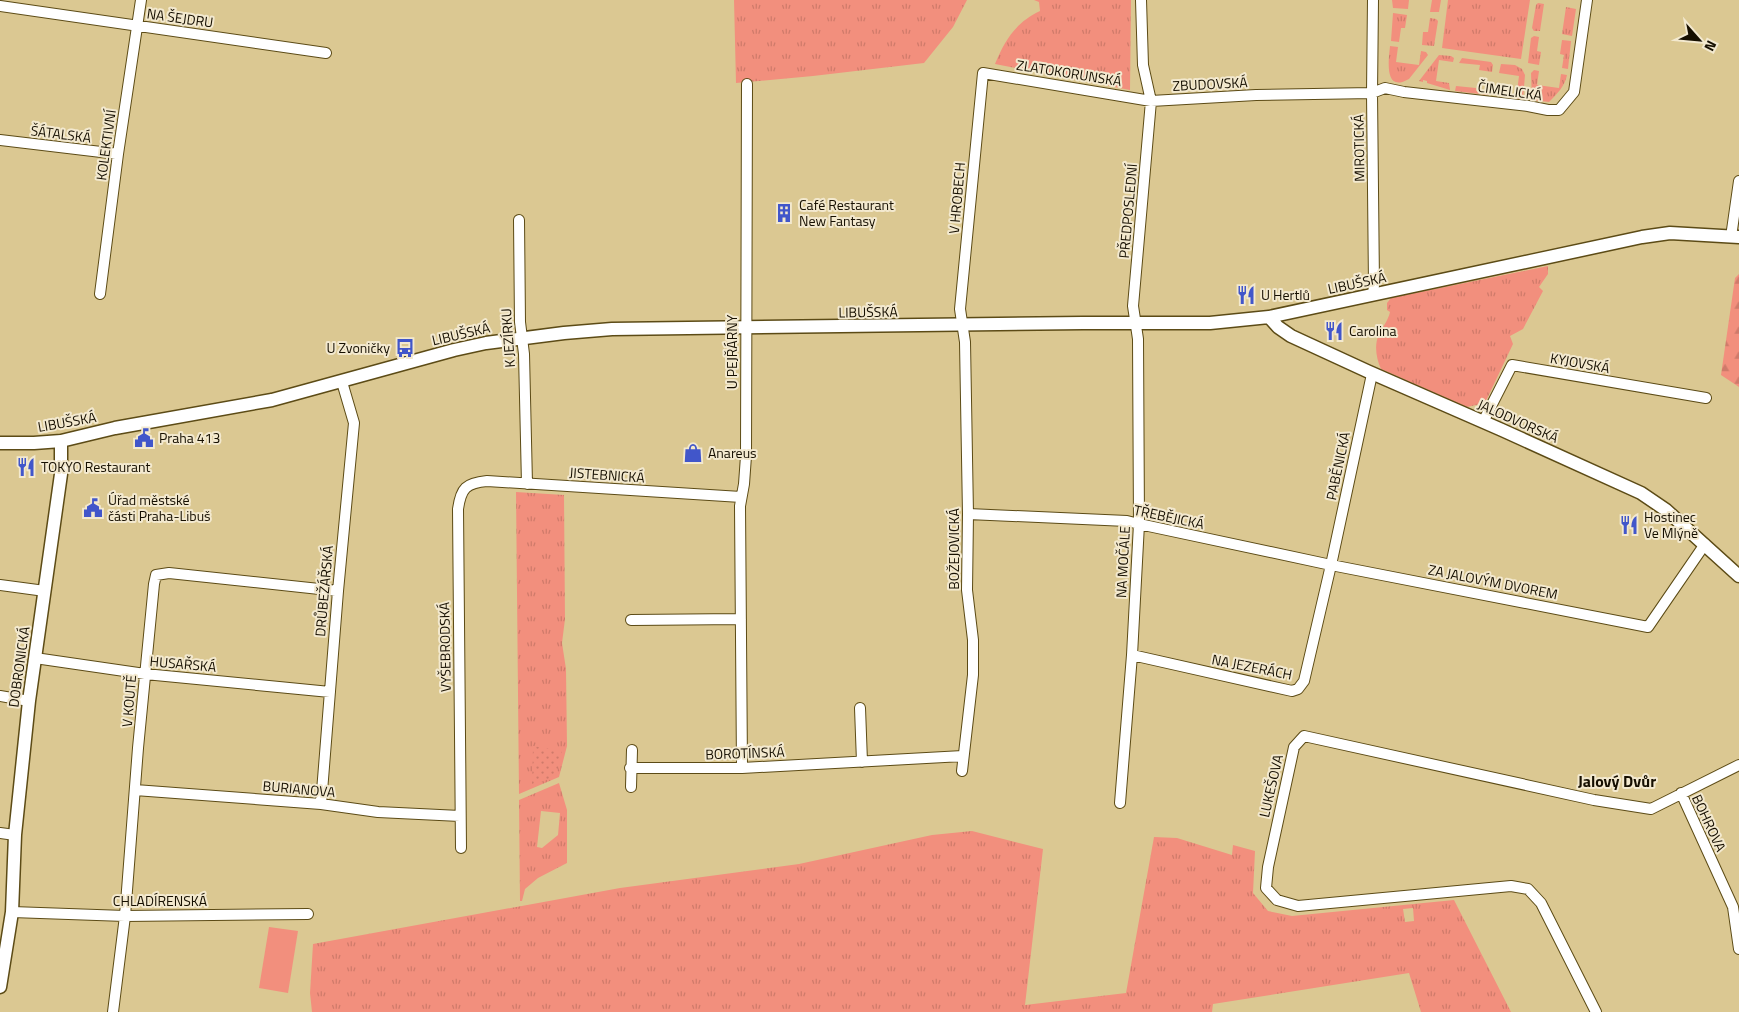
<svg xmlns="http://www.w3.org/2000/svg" width="1739" height="1012" viewBox="0 0 1739 1012" font-family="'Titillium Web',sans-serif">
<style>
.grass{fill:url(#grass-tufts);fill-rule:evenodd}
.forest{fill:url(#forest-firs)}
.park{fill:url(#park-dots)}
.garden{fill:#f28f7d}
.lines{fill:none;stroke-linecap:round;stroke-linejoin:round}
.minor-casing{stroke:#5c4b16;stroke-width:12}
.tertiary-casing{stroke:#5c4b16;stroke-width:15}
.minor{stroke:#fff;stroke-width:10}
.tertiary{stroke:#fff;stroke-width:12}
.labels{text-anchor:middle;stroke-width:4;stroke-linejoin:round;paint-order:stroke}
.street-label{font-size:14px;fill:#160f00;stroke:#f3e9cf}
.poi-label{font-size:14px;fill:#160f00;stroke:#f3e9cf;text-anchor:start}
.quarter-label{font-size:16px;font-weight:bold;fill:#160f00;stroke:#f3e9cf}
</style>
<defs>
<pattern id="grass-tufts" width="24" height="20" patternUnits="userSpaceOnUse" patternTransform="scale(1.25)"><rect width="24" height="20" fill="#f28f7d"/><path d="M3 7l-1-3M5 7V3M7 7l1-3M15 17l-1-3M17 17v-4M19 17l1-3" fill="none" stroke="#cf7a6a"/></pattern>
<pattern id="forest-firs" width="22" height="20" patternUnits="userSpaceOnUse" patternTransform="scale(1.25)"><rect width="22" height="20" fill="#f28f7d"/><path d="M5 1l3.5 6h-7zM16 11l3.5 6h-7z" fill="#cf7a6a"/></pattern>
<pattern id="park-dots" width="8" height="8" patternUnits="userSpaceOnUse" patternTransform="scale(1.25)"><rect width="8" height="8" fill="#f28f7d"/><path d="M2 2h.1M6 6h.1" fill="none" stroke="#cf7a6a" stroke-width="1.8" stroke-linecap="round"/></pattern>
</defs>
<rect width="100%" height="100%" fill="#dbc892"/>
<!-- grass -->
<path class="grass" d="M734,0H967L953,27L924,63L813,76L736,83Z
M1034,0H1131L1130,90L995,64C1005,40 1015,23 1040,11L1039,2Z
M1392,0H1409L1408,9L1393,8Z
M1432,0H1441L1439,12H1430Z
M1448,0H1530L1521,59L1442,48Z
M1538,3L1544,4L1540,31H1534L1532,28L1536,5Z
M1566,7L1576,9L1572,36L1562,34Z
M1393,13L1407,15L1405,28H1401L1399,42L1391,41Z
M1430,18L1436,19L1438,21L1434,46L1422,45L1423,32H1428Z
M1534,36L1539,37L1537,51L1541,52L1539,65L1528,63L1531,38Z
M1562,40L1571,41L1568,69L1562,68L1564,55L1560,54Z
M1390,46L1398,47L1396,62L1419,65L1421,51L1426,52L1428,55L1409,79C1383,94 1389,58 1390,46Z
M1439,55L1451,56L1454,58L1453,62L1439,60L1436,81L1449,83L1450,90L1427,83V81L1423,80V82L1419,81Z
M1462,58L1491,62L1493,65L1492,72L1479,70L1480,65L1459,63Z
M1501,64L1515,65L1522,69L1525,75L1523,99H1516L1519,76L1499,73Z
M1534,70L1539,71L1537,85L1559,88L1561,74L1567,75C1565,86 1557,94 1549,102L1532,100L1531,73Z
M1456,86L1476,88V91L1489,93L1488,95L1455,91Z
M1548,266V274L1539,287L1543,291L1523,329L1510,336L1513,344L1485,403L1467,407L1381,369C1376,358 1374,345 1379,334C1383,326 1388,321 1390,312L1387,310V303L1391,298Z
M516,492L564,495L565,619L562,643L566,669L567,746L559,777L519,794Z
M559,783L567,810V863L538,878L525,889L522,901H520L519,800ZM541,811L560,813L558,835L542,848L537,847Z
M972,831L1043,849L1025,1005L1126,993L1154,837L1177,838L1232,855L1233,845L1255,851L1253,893L1268,911L1292,916L1454,900L1511,1012H1421L1409,973L1213,1004L1212,1012H312L310,993L313,944L620,888L799,864L932,835ZM1413,908L1414,921L1405,922L1403,909Z"/>
<!-- forest -->
<path class="forest" d="M1739,274V387L1721,375L1735,278Z"/>
<!-- park -->
<path class="park" d="M533,746L562,751L556,776L532,786Z"/>
<!-- garden -->
<path class="garden" d="M269,927L298,931L288,993L259,988Z"/>
<g class="lines">
<!-- minor casing -->
<g class="minor-casing">
<path id="minor" d="M0,6L326,53
M0,140L118,154
M519,220L520,322L524,354L527,484
M1731,237L1739,181
M100,294L118,154L141,0
M1373,295L1374,285L1372,93L1373,0
M1483,422L1512,365L1706,398
M968,514L1127,521L1139,524L1331,565L1648,627L1705,544
M0,585L45,591
M631,620L741,619
M1132,655L1292,691L1298,689L1304,681L1331,565L1372,374
M35,658L145,674L330,692
M0,696L29,701
M860,708L862,762
M630,768H742L963,756
M742,768L740,506L744,484L746,456L747,84
M962,771L973,675V640L967,590L968,514L965,342L960,309L983,73L1151,101L1256,95L1372,93L1385,88L1404,92L1528,106L1548,110H1559L1574,92L1587,0
M631,787L632,750
M135,790L321,804L378,812L460,816
M1681,793L1733,907L1739,949
M1120,803L1132,655L1139,524L1138,339L1133,306L1151,101L1143,65L1141,0
M321,804L338,591L354,423L342,382
M0,833L15,835
M461,848L458,509C461,488 466,483 487,481L741,497
M12,912L125,916L308,914
M113,1012L125,916L138,748L154,584L156,575L169,573L338,591
M1596,1012L1541,903L1528,889L1511,886L1298,906L1277,900L1266,888L1268,867L1294,747L1304,736L1594,800L1651,809L1739,765"/>
</g>
<!-- tertiary casing -->
<g class="tertiary-casing">
<path id="tertiary" d="M1269,317L1278,327L1291,336L1367,371L1502,430L1641,493L1666,510L1739,576
M0,443H34L61,441L115,428L272,400L454,350L486,343L564,333L612,329L1083,323H1210L1269,317L1642,237L1670,233L1739,237
M0,987L12,912L15,835L29,701L61,474V441"/>
</g>
<!-- minor -->
<use href="#minor" class="minor"/>
<!-- tertiary -->
<use href="#tertiary" class="tertiary"/>
</g>
<!-- icons -->
<defs>
<g id="building-bare" transform="scale(1.5)"><path d="M-4-6H4V6H1V3H-1V6H-4ZM-2.5-4.3h1.7v1.8h-1.7ZM.8-4.3h1.7v1.8H.8ZM-2.5-1h1.7V.8h-1.7ZM.8-1h1.7V.8H.8Z" fill="#4156ca" stroke="#f3e9cf" stroke-width="2.5" paint-order="stroke"/></g>
<g id="restaurant-bare" transform="scale(1.5)"><path d="M-5-6h1v4h1v-4h1v4h1v-4h1v5L-1.5 .5V6h-2V.5L-5-1ZM5-6V6H3V1.5H1.5Q1.5-4 5-6Z" fill="#4156ca" stroke="#f3e9cf" stroke-width="2.5" paint-order="stroke"/></g>
<g id="bus-bare" transform="scale(1.5)"><path d="M-5-6H5V4H4V6H2V4H-2V6H-4V4H-5ZM-3.5-4V0h7V-4ZM-3.5 1.2v1.5H-2V1.2ZM2 1.2v1.5H3.5V1.2Z" fill="#4156ca" stroke="#f3e9cf" stroke-width="2.5" paint-order="stroke"/></g>
<g id="civic-bare" transform="scale(1.5)"><path d="M-.6-6.5H3V-4.5H.6V-3L4-1V1h2V6H-6V1h2V-1L-.6-3ZM-1.2 2.5V6h2.4V2.5Z" fill="#4156ca" stroke="#f3e9cf" stroke-width="2.5" paint-order="stroke"/></g>
<g id="shop-bare" transform="scale(1.5)"><path d="M-5-2.5h2.3a2.7 3.5 0 0 1 5.4 0H5L5.5 6h-11ZM-1.5-2.5h3a1.5 2.3 0 0 0-3 0Z" fill="#4156ca" stroke="#f3e9cf" stroke-width="2.5" paint-order="stroke"/></g>
</defs>
<g fill-rule="evenodd">
<use href="#building-bare" x="784" y="213"/>
<use href="#restaurant-bare" x="1246" y="295"/>
<use href="#restaurant-bare" x="1334" y="331"/>
<use href="#bus-bare" x="405" y="348"/>
<use href="#civic-bare" x="144" y="438"/>
<use href="#shop-bare" x="693" y="453"/>
<use href="#restaurant-bare" x="26" y="467"/>
<use href="#civic-bare" x="93" y="508"/>
<use href="#restaurant-bare" x="1629" y="525"/>
</g>
<g class="labels">
<!-- street labels -->
<g class="street-label">
<text transform="translate(180 18) rotate(8)" y="5">NA ŠEJDRU</text>
<text transform="translate(1069 73) rotate(9)" y="5">ZLATOKORUNSKÁ</text>
<text transform="translate(1210 84) rotate(-3)" y="5">ZBUDOVSKÁ</text>
<text transform="translate(1510 91) rotate(8)" y="5">ČIMELICKÁ</text>
<text transform="translate(61 134) rotate(7)" y="5">ŠÁTALSKÁ</text>
<text transform="translate(106 145) rotate(-82)" y="5">KOLEKTIVNÍ</text>
<text transform="translate(1359 148) rotate(-91)" y="5">MIROTICKÁ</text>
<text transform="translate(957 198) rotate(-85)" y="5">V HROBECH</text>
<text transform="translate(1128 211) rotate(-85)" y="5">PŘEDPOSLEDNÍ</text>
<text transform="translate(1357 283) rotate(-12)" y="5">LIBUŠSKÁ</text>
<text transform="translate(868 312) rotate(-1)" y="5">LIBUŠSKÁ</text>
<text transform="translate(461 334) rotate(-13)" y="5">LIBUŠSKÁ</text>
<text transform="translate(508 338) rotate(-94)" y="5">K JEZÍRKU</text>
<text transform="translate(732 352) rotate(-90)" y="5">U PEJŘÁRNY</text>
<text transform="translate(1580 363) rotate(10)" y="5">KYJOVSKÁ</text>
<text transform="translate(1518 421) rotate(24)" y="5">JALODVORSKÁ</text>
<text transform="translate(67 422) rotate(-10)" y="5">LIBUŠSKÁ</text>
<text transform="translate(1338 466) rotate(-78)" y="5">PABĚNICKÁ</text>
<text transform="translate(607 475) rotate(4)" y="5">JISTEBNICKÁ</text>
<text transform="translate(1169 517) rotate(12)" y="5">TŘEBĚJICKÁ</text>
<text transform="translate(954 549) rotate(-90)" y="5">BOŽEJOVICKÁ</text>
<text transform="translate(1123 562) rotate(-87)" y="5">NA MOČÁLE</text>
<text transform="translate(1493 582) rotate(11)" y="5">ZA JALOVÝM DVOREM</text>
<text transform="translate(324 591) rotate(-85)" y="5">DRŮBEŽÁŘSKÁ</text>
<text transform="translate(445 647) rotate(-91)" y="5">VYŠEBRODSKÁ</text>
<text transform="translate(183 664) rotate(5)" y="5">HUSAŘSKÁ</text>
<text transform="translate(19 667) rotate(-82)" y="5">DOBRONICKÁ</text>
<text transform="translate(1252 667) rotate(11)" y="5">NA JEZERÁCH</text>
<text transform="translate(129 701) rotate(-85)" y="5">V KOUTĚ</text>
<text transform="translate(745 753) rotate(-2)" y="5">BOROTÍNSKÁ</text>
<text transform="translate(1271 786) rotate(-77)" y="5">LUKEŠOVA</text>
<text transform="translate(299 789) rotate(5)" y="5">BURIANOVA</text>
<text transform="translate(1709 823) rotate(65)" y="5">BOHROVA</text>
<text x="160" y="906">CHLADÍRENSKÁ</text>
</g>
<!-- poi labels -->
<g class="poi-label">
<text x="799" y="210">Café Restaurant<tspan x="799" dy="16">New Fantasy</tspan></text>
<text x="1261" y="300">U Hertlů</text>
<text x="1349" y="336">Carolina</text>
<text x="390" y="353" text-anchor="end">U Zvoničky</text>
<text x="159" y="443">Praha 413</text>
<text x="708" y="458">Anareus</text>
<text x="41" y="472">TOKYO Restaurant</text>
<text x="108" y="505">Úřad městské<tspan x="108" dy="16">části Praha-Libuš</tspan></text>
<text x="1644" y="522">Hostinec<tspan x="1644" dy="16">Ve Mlýně</tspan></text>
</g>
<!-- quarter labels -->
<g class="quarter-label">
<text x="1617" y="787">Jalový Dvůr</text>
</g>
</g>
<!-- north arrow -->
<g transform="translate(1699 40) rotate(117)" stroke="#f3e9cf" stroke-width="4" paint-order="stroke">
<path d="M0-4L9 19L0 12L-9 19Z" fill="#160f00"/>
<text y="-8" font-size="14" font-weight="bold" text-anchor="middle" fill="#160f00">N</text>
</g>
</svg>
